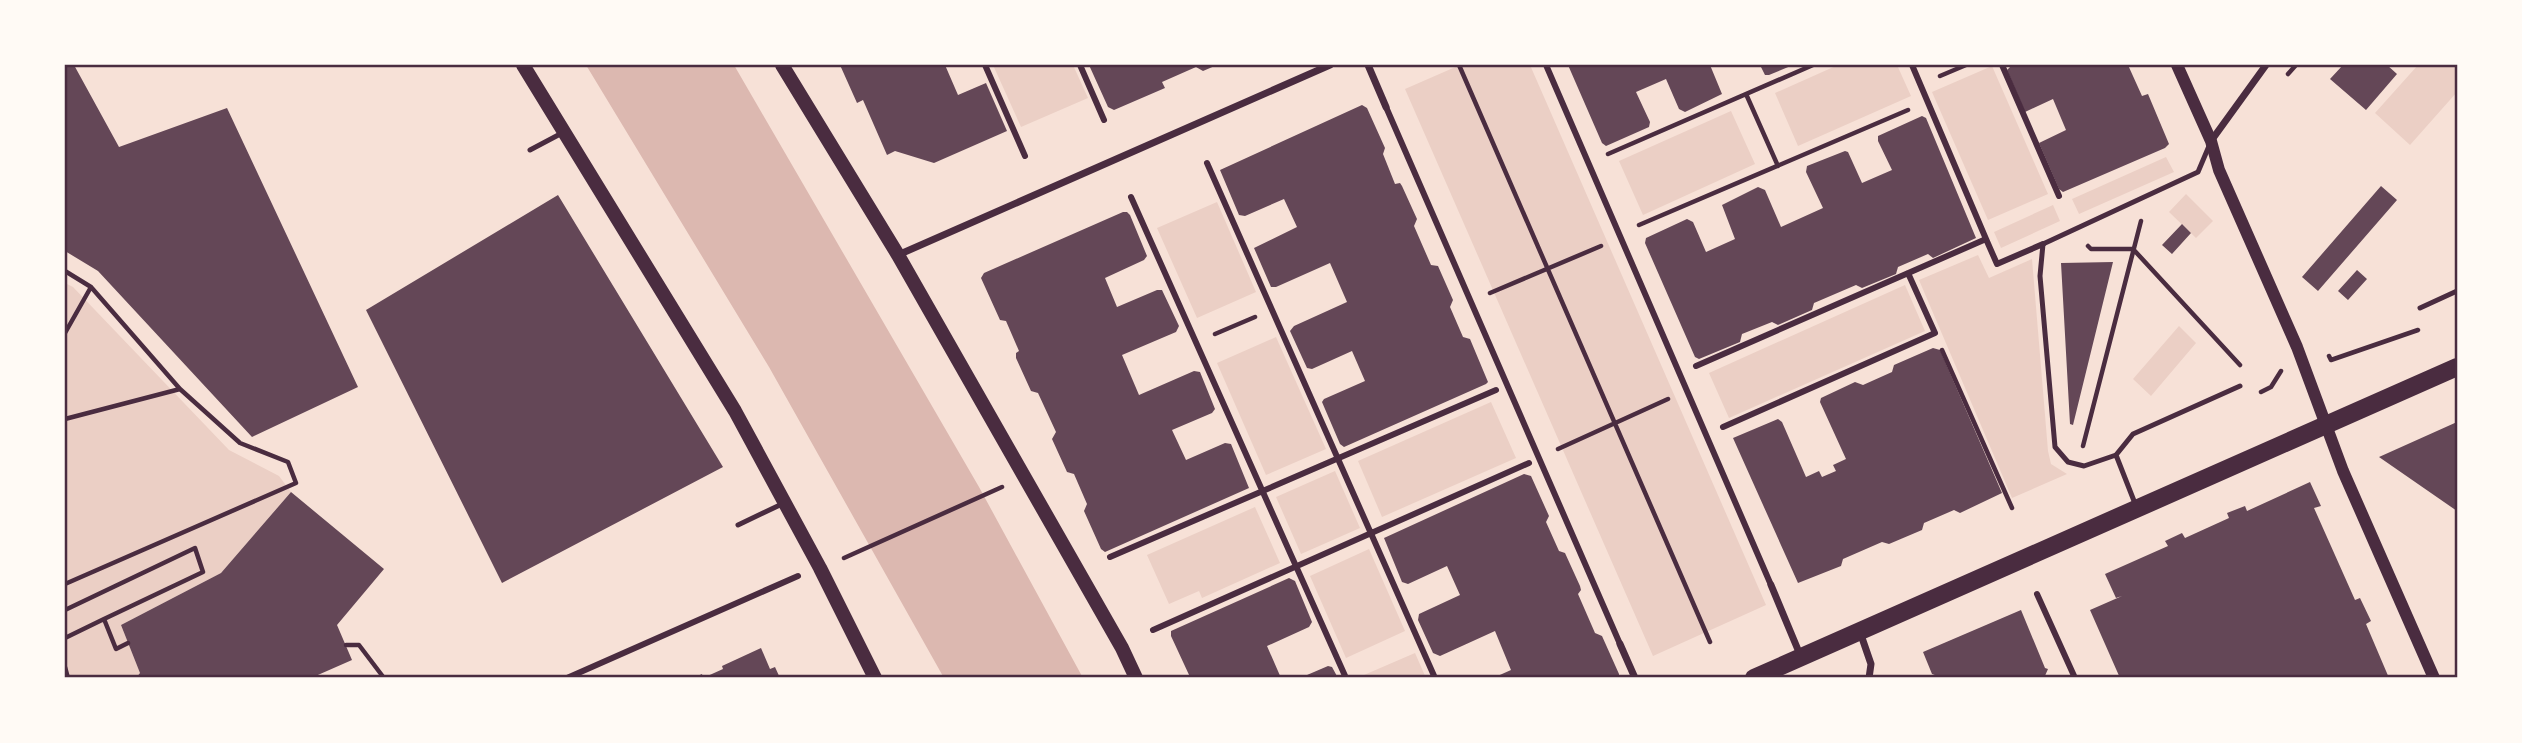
<svg xmlns="http://www.w3.org/2000/svg" width="2522" height="743" viewBox="0 0 2522 743" font-family="Figtree,sans-serif">
<style>
.green{fill:#ebcfc5}
.water{fill:#dcb8b0}
.building{fill:#644757}
.lines{fill:none;stroke-linecap:round;stroke-linejoin:round}
.path{stroke:#4a2c40;stroke-width:4.5}
.service{stroke:#4a2c40;stroke-width:5}
.pedestrian{stroke:#4a2c40;stroke-width:6}
.minor{stroke:#4a2c40;stroke-width:7}
.tertiary{stroke:#4a2c40;stroke-width:12}
.secondary{stroke:#4a2c40;stroke-width:14}
.primary{stroke:#4a2c40;stroke-width:18}
.neatline{fill:none;stroke:#4a2c40;stroke-width:2.5}
</style>
<rect width="100%" height="100%" fill="#f7e1d7"/>
<!-- green -->
<path class="green" d="M993,65H1073L1088,98L1021,127Z
M1460,65H1530L1766,605L1653,656L1405,89Z
M1838,65H1897L1911,96L1798,146L1775,93Z
M2418,65H2457V92L2410,145L2375,113Z
M1992,66L2048,194L1988,220L1932,92Z
M1731,111L1755,164L1643,215L1619,161Z
M2166,157L2174,172L2079,214L2072,199Z
M2186,194L2213,221L2196,238L2169,212Z
M1217,202L1256,292L1197,318L1157,228Z
M2053,205L2060,221L2001,248L1994,232Z
M1978,255L1989,278L2032,259L2048,451L2051,464L2067,474L2012,498L1919,280Z
M65,283L73,287L229,450L279,476L291,492L221,573L121,625L140,673L136,678H65Z
M1905,285L1925,331L1729,418L1709,373Z
M2179,326L2196,343L2151,396L2133,379Z
M1276,337L1326,449L1266,475L1217,363Z
M1491,402L1516,458L1382,517L1358,461Z
M1335,471L1360,528L1301,554L1276,497Z
M1255,507L1280,563L1202,598L1199,591L1169,604L1147,555Z
M1369,549L1405,631L1346,658L1310,576Z
M1415,653L1426,678H1357Z"/>
<!-- water -->
<path class="water" d="M586,65H734L979,487L1083,678H944L769,367Z"/>
<!-- building -->
<path class="building" d="M65,65H74L119,147L227,108L358,387L252,437L98,271L65,251Z
M840,65H945L958,95L986,83L1007,131L934,163L895,151L887,155L863,100L857,103Z
M1089,65H1217L1203,71L1196,67L1162,82L1165,88L1114,110L1108,107Z
M1568,65H1710L1722,94L1685,112L1679,109L1666,79L1636,92L1650,122L1649,127L1606,146L1602,143Z
M1760,65H1793L1769,75H1765Z
M2012,65H2128L2142,96L2148,94L2169,144L2165,148L2063,192L2059,189L2039,143L2066,130L2053,99L2025,112L2007,70Z
M2343,65H2387L2397,74L2366,110L2330,79Z
M1362,105L1367,108L1385,148L1383,154L1395,184L1400,183L1402,186L1417,219L1414,226L1431,265L1438,266L1453,300L1450,307L1463,337L1470,339L1488,382L1486,384L1344,447L1340,444L1322,402L1324,399L1365,381L1352,351L1312,369L1307,368L1290,331L1294,326L1347,302L1330,263L1276,287H1271L1254,248L1297,227L1284,199L1245,216L1239,215L1220,170Z
M1922,116L1926,118L1976,238L1933,258L1928,254L1898,267L1896,274L1862,288L1856,285L1814,303L1812,310L1778,325L1772,322L1742,334L1740,342L1699,359L1695,357L1645,243L1646,238L1687,219L1693,222L1706,252L1735,239L1722,205L1758,187L1765,190L1781,227L1823,208L1806,172L1807,166L1845,151L1848,152L1862,183L1892,170L1878,141V136Z
M2381,186L2397,200L2318,291L2302,277Z
M558,195L723,467L502,583L366,310Z
M1123,212H1127L1130,215L1147,256L1144,260L1105,278L1117,307L1157,290H1162L1179,326L1176,332L1122,355L1139,395L1194,371L1200,372L1215,409L1212,413L1172,430L1186,460L1225,443L1231,444L1249,488L1105,552L1101,549L1084,511L1087,504L1074,474L1067,472L1052,439L1056,432L1038,393L1031,391L1016,358V353L1019,351L1006,321L1000,320L981,278L984,273Z
M2182,224L2191,233L2172,254L2162,245Z
M2113,262L2073,425L2070,424L2061,263Z
M2357,270L2367,279L2348,300L2338,291Z
M1933,348L1940,350L2002,493L1960,513L1954,510L1924,523L1922,530L1889,544L1882,542L1843,559L1841,566L1798,583L1733,438L1778,419L1782,422L1806,477L1819,471L1822,477L1836,471L1833,465L1846,459L1820,402L1821,398L1855,382L1863,385L1892,372L1894,365Z
M2457,422V511L2379,457Z
M1524,474L1531,476L1549,516L1546,522L1559,551L1565,553L1580,586L1581,590L1578,594L1595,633L1602,636L1619,674V678H1493L1511,670L1495,631L1440,656L1433,653L1418,620L1419,614L1460,595L1447,566L1408,584L1402,582L1384,538Z
M2310,482L2321,506L2314,508L2355,600L2360,598L2371,621L2366,624L2389,678H2120L2090,610L2122,596L2116,598L2105,574L2168,546L2165,541L2182,533L2185,538L2229,518L2227,513L2245,506L2247,511Z
M291,492L384,569L337,625L352,660L311,678H136L140,673L121,625L221,573Z
M1289,578L1295,581L1312,622L1309,627L1267,646L1281,678L1190,677L1171,636V631Z
M2021,610L2045,668L2048,669L2044,678H1943L1932,674L1923,652Z
M761,648L770,669L775,667L780,678H693L702,674L703,678L723,669L722,666Z
M1328,666L1332,667L1338,678H1300Z"/>
<g class="lines">
<!-- path -->
<path class="path" d="M1459,65L1710,642
M2288,74L2296,65
M1940,76L1966,65
M1746,94L1778,166
M1608,154L1813,65
M1639,225L1908,110
M2088,246L2091,249H2133L2240,365
M65,271L91,287
M1490,293L1601,246
M65,333L91,287L180,389
M1215,334L1255,317
M1942,350L2012,508
M2329,356L2331,360L2418,330
M2261,392L2271,387L2281,371
M65,419L180,389L240,443L288,462L296,483L65,584
M2083,446L2141,221
M1558,449L1668,399
M844,558L1002,487
M65,610L195,548L203,572L104,619L116,649L128,643
M65,638L104,619
M346,645H359L384,678
M65,667L68,678"/>
<!-- service -->
<path class="service" d="M2209,146L2198,172L2043,244L2040,276L2055,447L2068,462L2084,466L2116,455L2133,434L2240,386
M530,150L564,132
M2420,308L2457,291
M2116,455L2136,506
M738,525L782,504"/>
<!-- pedestrian -->
<path class="pedestrian" d="M985,65L1025,156
M1080,65L1104,120
M1546,65L1771,585
M1912,65L1986,239
M2002,65L2059,196
M1386,107L1620,644
M1207,163L1435,678
M1131,197L1346,678
M1696,366L1986,239L1997,264L2043,244
M1723,427L1935,333L1908,273
M1110,557L1496,390
M2037,594L2075,678
M1153,630L1529,463
M567,678L798,576"/>
<!-- minor -->
<path class="minor" d="M1368,65L1386,107
M2211,141L2266,65
M898,255L1330,65
M1771,585L1801,657
M1860,632L1871,664L1869,678
M1620,644L1635,678"/>
<!-- tertiary -->
<path class="tertiary" d="M2177,65L2211,141L2219,170L2297,347L2343,471L2434,678"/>
<!-- secondary -->
<path class="secondary" d="M523,65L735,411L820,568L875,678
M782,65L898,255L1122,648L1136,678"/>
<!-- primary -->
<path class="primary" d="M1754,678L2457,367"/>
</g>
<!-- border -->
<rect width="2522" height="743" fill="none" stroke="#fffaf5" stroke-width="133"/>
<rect x="66" y="66" width="2390" height="610" class="neatline"/>
</svg>
